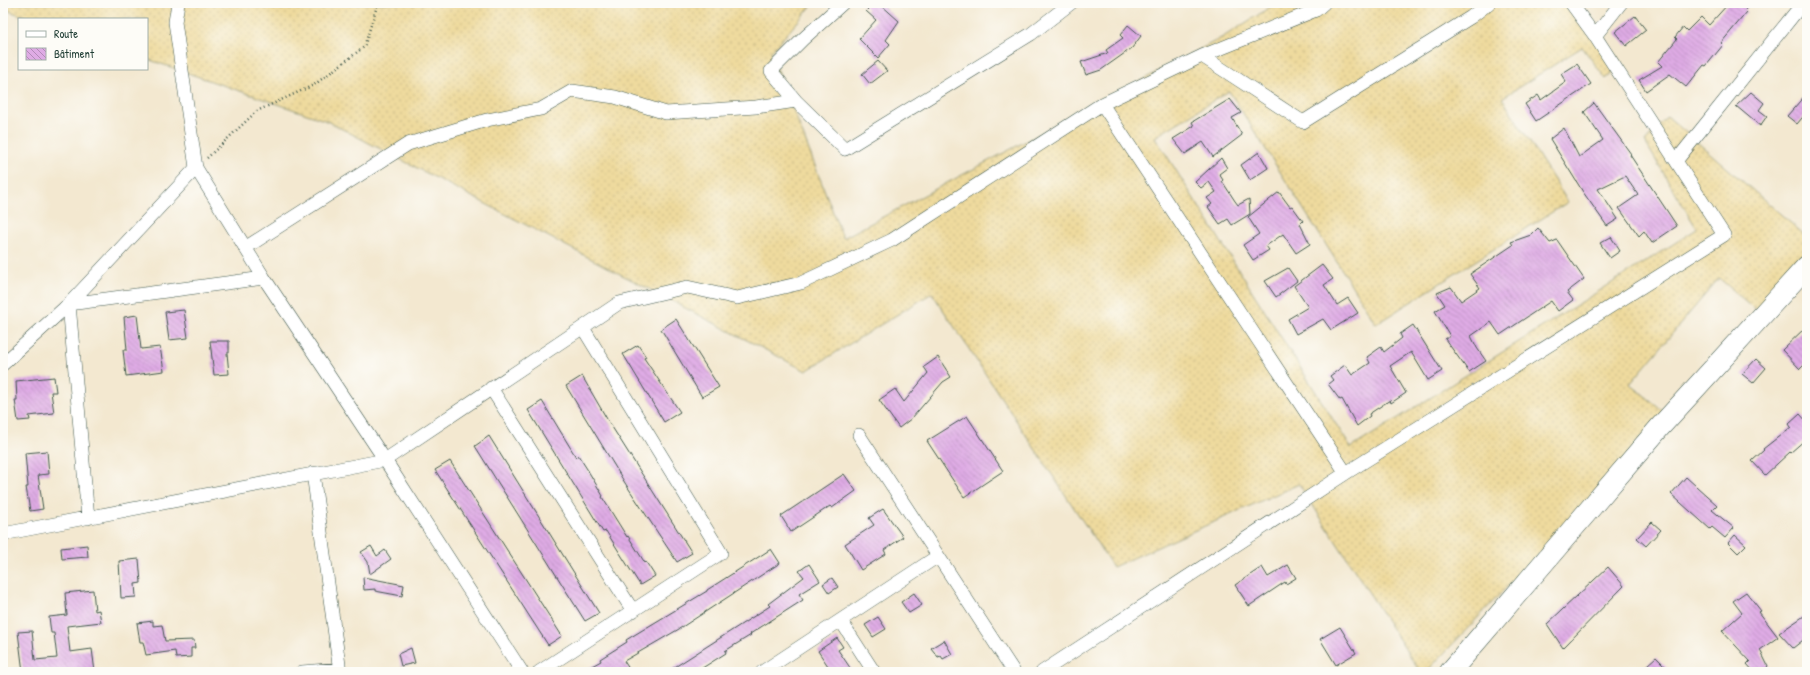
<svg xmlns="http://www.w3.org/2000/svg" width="1810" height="675" viewBox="0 0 1810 675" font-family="'Patrick Hand',sans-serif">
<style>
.sand{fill:url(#sand-dots);stroke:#868c69}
.building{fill:url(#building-back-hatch)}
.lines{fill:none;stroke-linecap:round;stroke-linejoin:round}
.minor-casing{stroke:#3f574b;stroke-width:14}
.primary-casing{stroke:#3f574b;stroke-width:22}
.path{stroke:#3f574b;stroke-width:2.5;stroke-dasharray:1 3;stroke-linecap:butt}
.minor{stroke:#fff;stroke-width:13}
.primary{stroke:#fff;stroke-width:21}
</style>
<defs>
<pattern id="sand-dots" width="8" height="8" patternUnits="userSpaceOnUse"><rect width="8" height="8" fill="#eeda9e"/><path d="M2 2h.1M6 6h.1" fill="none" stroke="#ccbc89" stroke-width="1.8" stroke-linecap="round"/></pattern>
<pattern id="building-back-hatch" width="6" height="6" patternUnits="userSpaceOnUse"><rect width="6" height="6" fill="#dfabe5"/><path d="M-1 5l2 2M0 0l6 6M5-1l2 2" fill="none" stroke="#b48cba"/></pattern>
</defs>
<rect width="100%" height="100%" fill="#fdfcf7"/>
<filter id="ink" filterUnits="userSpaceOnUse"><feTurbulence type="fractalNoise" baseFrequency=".025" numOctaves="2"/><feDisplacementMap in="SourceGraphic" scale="8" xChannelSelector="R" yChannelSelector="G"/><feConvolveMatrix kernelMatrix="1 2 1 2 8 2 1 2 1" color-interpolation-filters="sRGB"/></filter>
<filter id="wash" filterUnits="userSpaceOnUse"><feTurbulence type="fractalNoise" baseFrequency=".012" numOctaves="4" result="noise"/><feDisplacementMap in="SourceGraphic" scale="16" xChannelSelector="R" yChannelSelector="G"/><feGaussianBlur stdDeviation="0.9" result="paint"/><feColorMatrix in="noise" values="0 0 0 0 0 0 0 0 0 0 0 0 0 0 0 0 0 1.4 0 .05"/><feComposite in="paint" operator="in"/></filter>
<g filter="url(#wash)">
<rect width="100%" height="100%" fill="#f3e8d0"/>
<!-- sand -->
<path class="sand" d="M3,3H814L771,52L843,238L1223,37L1277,3H1580L1622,64L1606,79L1582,47L1502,98L1568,202L1376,324L1229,91L1155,137L1351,448L1697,229L1645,142L1667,116L1807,237V252L1759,313L1719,278L1630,384L1670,416L1426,672H1420L1299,484L1113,567L932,293L806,371L327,121L147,59V19H32L3,9Z"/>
<g id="blocks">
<!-- building -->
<path class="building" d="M861,3H879L899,21L886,40L890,44L878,58L859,39L876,20L866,11L868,9Z
M1729,3H1750L1745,10L1747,12L1721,43L1723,45L1706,66L1704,65L1686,87L1670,74L1646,91L1639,80L1662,66L1658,62L1677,39L1675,37L1683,27L1687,31L1701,17L1709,25Z
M1635,16L1646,30L1626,46L1615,32Z
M1128,25L1141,36L1132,48L1101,70L1086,75L1081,62L1108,53L1106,50L1123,38L1120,35Z
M878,61L887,71L870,84L862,74Z
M1577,64L1591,84L1536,121L1525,104L1538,95L1541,100L1566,82L1561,74Z
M1751,92L1764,103L1759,110L1767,116L1760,126L1736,106Z
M1807,93V112L1797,124L1787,116Z
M1230,99L1241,113L1232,118L1242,135L1213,157L1203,142L1185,154L1173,139L1194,126L1192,122Z
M1594,103L1631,154L1630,155L1677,226L1652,243L1644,231L1639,236L1619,208L1638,195L1625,176L1598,189L1618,219L1607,226L1583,192L1550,139L1564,128L1579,157L1603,140L1584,112Z
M1259,152L1268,168L1250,180L1241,165Z
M1221,158L1227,168L1219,174L1223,180L1222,181L1235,201L1238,205L1249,199L1250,214L1232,225L1228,219L1220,224L1208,207L1212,204L1207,198L1216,192L1209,182L1201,188L1195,182Z
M1279,192L1290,207L1292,206L1303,221L1300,224L1310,244L1296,253L1283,234L1266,246L1269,250L1253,260L1243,245L1259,234L1248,217Z
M1538,228L1550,243L1557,240L1584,279L1567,292L1573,300L1558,311L1551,301L1500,335L1491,322L1471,336L1477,348L1486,361L1469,372L1445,339L1450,336L1435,311L1445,305L1437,293L1451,287L1461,301L1480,288L1470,274L1513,245L1511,242L1531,235Z
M1611,237L1620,251L1610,258L1600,243Z
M1322,265L1333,279L1324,285L1337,305L1348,298L1358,313L1331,330L1323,319L1296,334L1288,319L1308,307L1294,286Z
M1288,268L1297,281L1276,297L1265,281Z
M184,310L188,338L169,340L165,312Z
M137,315L141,349L160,347L164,371L126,376L123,350H127L124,317Z
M676,319L719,387L702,397L661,329Z
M1413,325L1442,371L1428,380L1411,352L1390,366L1406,393L1391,403L1390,400L1369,414L1370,416L1357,426L1342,399L1340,400L1328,384L1333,380L1330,376L1345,365L1352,375L1370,363L1367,357L1381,347L1384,352L1402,338L1400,334Z
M1807,326V362L1800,369L1782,350Z
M210,341H229V353H227L229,374L214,375Z
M638,345L646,357L644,358L680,412L664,422L623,354Z
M938,357L951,377L943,382L912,418L899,428L879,400L895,389L904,402L928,373L924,367Z
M1756,359L1766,368L1753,383L1742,374Z
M582,376L607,419L692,553L677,562L625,483L566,386Z
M54,377L56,392H51L54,413L29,416L30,420L18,421L15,400H17L16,381Z
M542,401L576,457L578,455L587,469L603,496L602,497L627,537L628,536L645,563L646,562L655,576L640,585L606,531L603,532L528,410Z
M1800,414L1807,422V438L1790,453V452L1765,475L1752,461L1764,450L1763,449L1791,427L1789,424Z
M967,416L1003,471L964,497L927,441Z
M489,436L599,613L585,621L475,446Z
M47,451L49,474L38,475L43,509L30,511L26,487H28L25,453Z
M450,461L562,636L548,645L435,470Z
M844,474L856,491L832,508L830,506L791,532L781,516Z
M1686,477L1717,505L1712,510L1734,528L1725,538L1712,527L1710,529L1671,494Z
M883,509L903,537L884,550L886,554L861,570L845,544L874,525L869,518Z
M1652,522L1661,530L1646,546L1637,538Z
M1735,535L1746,545L1738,553L1728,543Z
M87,545L88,557L62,559L61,548Z
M371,546L377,556L385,550L391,559L370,574L368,562L361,552Z
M771,549L780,563L679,629L624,661L631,672H581L601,661L600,659L627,642L626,640L707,591V590Z
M139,559L141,583L135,584L136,597L121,598L119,561Z
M809,564L820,581L799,594L803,600L750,634L751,635L725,651L726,653L696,672H667L770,606L768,604L804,577L799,571Z
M1288,565L1296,578L1286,584L1285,582L1249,606L1235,585L1262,567L1268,577Z
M1608,567L1624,586L1563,648L1547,624Z
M363,577L404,585L402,596L375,591V589L364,590Z
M832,578L838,587L829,593L823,584Z
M93,590L95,611L99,610L101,622L67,626L70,652L92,649L95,672H23L18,632L32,631L35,660L57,658L54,633H51L49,617L67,615L65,593Z
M1746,592L1761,611L1759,612L1778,637L1760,650L1768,666L1763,672H1754L1747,664L1750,661L1722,631L1742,613L1733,601Z
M914,593L922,605L909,613L901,602Z
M1807,614V637L1793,648L1779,633Z
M878,617L886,629L873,637L865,625Z
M153,621V626L162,625L165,641L194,640L195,648H191V657L176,658L175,651L146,655L143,642H140L137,623Z
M1340,627L1356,653L1336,665L1320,639Z
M837,638L843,647L838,650L853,672H832L818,651Z
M944,640L952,654L943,659L941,656L938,657L931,648Z
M411,648L415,663L401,666L398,654Z
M1656,657L1671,672H1652L1647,665Z"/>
</g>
</g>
<g filter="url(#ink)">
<use href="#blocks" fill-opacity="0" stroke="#3f574b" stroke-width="1"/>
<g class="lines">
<!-- minor casing -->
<g class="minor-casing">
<path id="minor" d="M178,3L175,22L196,168L264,278L385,460L522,672
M1595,36L1621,3
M1202,56L1303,122L1471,17L1489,3
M796,101L771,71L803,39L843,3
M1102,104L1346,473
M1676,161L1803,3
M245,248L408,144L487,120L541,109L572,91L615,97L666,113L756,107L796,101L845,149L1031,34L1071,3
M3,364L69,304L196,168
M491,388L633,611
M859,435L1014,672
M313,473L340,672
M88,518L69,304L264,278
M3,534L385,460L619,303L687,287L737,298L801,283L892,240L1102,104L1202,56L1316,10L1324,3
M841,621L874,672
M302,672L339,669
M539,672L721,553L583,328
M762,672L938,556
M1042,672L1346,473L1724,235L1595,36L1571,3"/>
</g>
<!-- primary casing -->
<g class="primary-casing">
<path id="primary" d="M1450,672L1660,427L1807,266"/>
</g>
<!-- path -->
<path class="path" d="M207,158L257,111L314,85L364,47L378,3"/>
<!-- minor -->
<use href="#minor" class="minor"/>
<!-- primary -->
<use href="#primary" class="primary"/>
</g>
</g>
<!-- margin -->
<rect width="1810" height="675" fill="none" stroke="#fdfcf7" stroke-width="16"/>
<!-- legend -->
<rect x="18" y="18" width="130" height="52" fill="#fdfcf7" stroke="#a4b0a9"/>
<rect x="26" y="31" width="20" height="6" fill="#ffffff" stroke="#a4b0a9"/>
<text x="54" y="38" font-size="12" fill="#1f3d34">Route</text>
<rect x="26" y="48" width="20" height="12" fill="url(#building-back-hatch)" stroke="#a4b0a9"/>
<text x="54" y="58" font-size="12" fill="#1f3d34">Bâtiment</text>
</svg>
